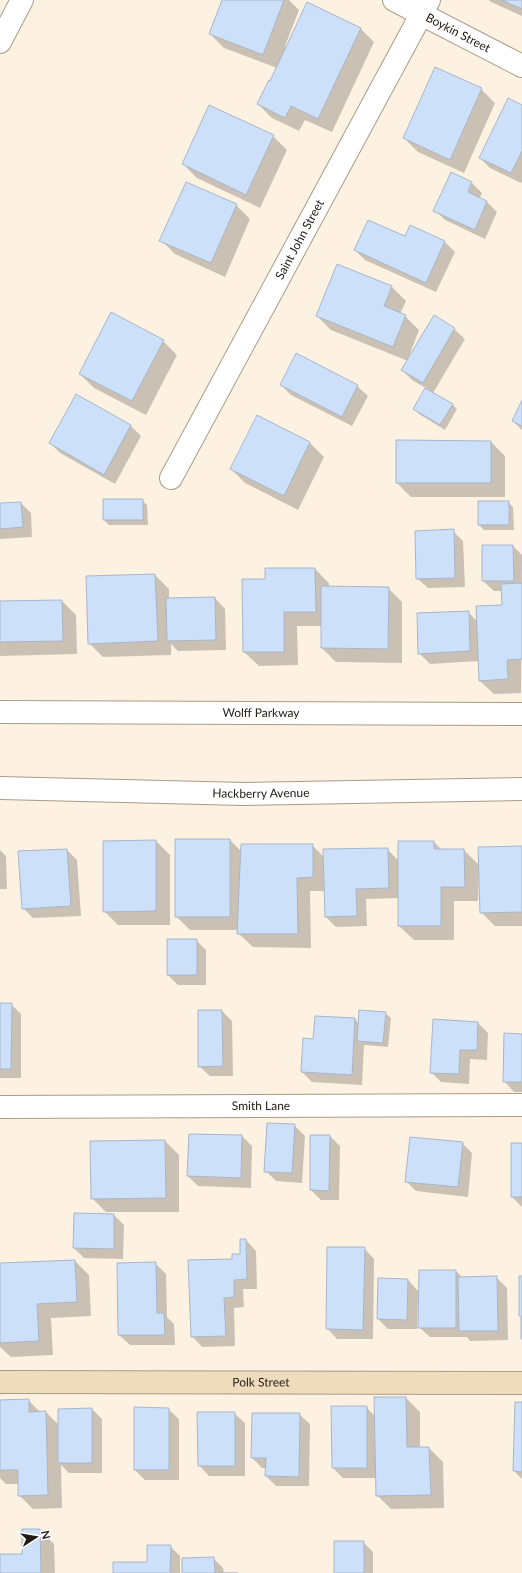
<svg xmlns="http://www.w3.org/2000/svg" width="522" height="1573" viewBox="0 0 522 1573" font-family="Lato,sans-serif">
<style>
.shadow{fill:#0003}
.building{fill:#cde0f9;stroke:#a8b6c9}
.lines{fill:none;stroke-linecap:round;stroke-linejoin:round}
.street-casing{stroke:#a89b88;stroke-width:24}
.secondary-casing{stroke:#a89b88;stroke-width:24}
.street{stroke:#fff;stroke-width:22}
.secondary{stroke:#eedcbc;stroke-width:22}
.labels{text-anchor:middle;stroke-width:3;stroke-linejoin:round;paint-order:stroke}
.street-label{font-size:12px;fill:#201b13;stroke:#fff}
</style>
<rect width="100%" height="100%" fill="#fdf1e1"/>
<!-- shadow -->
<path class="shadow" d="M223,0H289L299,10L285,46L287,47L360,28L374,42L332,132L305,120L299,131L272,118L258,104L277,68L224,48L210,34Z
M489,0H522V16L491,2Z
M481,89L495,103L464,173L418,152L404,138Z
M522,106V182L521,183L490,168L480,158Z
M273,136L287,150L260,208L197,178L183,164Z
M472,183L482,193L479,199L487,202L497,212L485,239L445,220L435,210Z
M236,205L250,219L225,277L175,254L161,240Z
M405,238L445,242L455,252L436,292L365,260L355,250Z
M338,265L392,287L406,301L400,314L405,316L419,330L408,359H409L435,316L454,329L465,339L433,393L452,404L457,409L445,430L419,414L414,409L426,388L412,380L402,370L408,361L331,330L317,316Z
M163,341L177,355L146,415L94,388L80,374Z
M296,355L357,386L368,396L352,426L291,395L281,385Z
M76,396L131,426L141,436L115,484L60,453L50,443Z
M522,403V430L513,421Z
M257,417L310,443L324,457L298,510L245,483L231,469Z
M491,442L505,456V497H411L397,483Z
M142,500L147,505L148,525H109L104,520Z
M508,502L513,507L514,530H484L479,525Z
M21,503L31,513L32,537L0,539V504Z
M453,531L463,541L465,587L428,588L417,578Z
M513,546L522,555L521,693L494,694L479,680V661L430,664L419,653L468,612L477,621L503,606L502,591H494L483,581Z
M315,569L329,583V587L388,588L402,602V663L336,662L322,648V626H297L298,665L259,666L244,652L266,580Z
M155,575L169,589V599L215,598L225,609L226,650L178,651L171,644V655L103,657L89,643Z
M62,601L76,615L77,654L0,656V602Z
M230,840L242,852L312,845L324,857L387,849L399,861L434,842L442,850H464L479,865L478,901H454V940H414L399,926V898L366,899L367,926L336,927L326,917L325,891H310L311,948L253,947L238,933L239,930H190L176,916Z
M156,841L170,855V925H118L104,911Z
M522,847V926H495L481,912Z
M0,850L6,856L7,889H0Z
M67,850L77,860L81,916L33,918L23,908Z
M196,940L206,950V985H178L168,975Z
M0,1004H11L21,1014V1078H0Z
M199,1011H222L232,1021L233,1076H210L199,1066Z
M385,1013L391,1018L388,1047L364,1045L362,1085L312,1082L302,1072L314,1040L355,1019L359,1024Z
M434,1020L478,1023L488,1033L487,1060L470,1059L469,1084L441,1082L431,1072Z
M522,1035V1092H514L504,1081Z
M294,1125L305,1136L302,1183L276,1181L266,1171Z
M242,1136L252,1146L251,1188L198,1186L188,1176Z
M330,1136L340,1146L339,1200H321L311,1190Z
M165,1141L179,1155V1212H106L92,1198V1142Z
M462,1143L472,1153L468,1197L416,1191L406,1181Z
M522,1144V1207L512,1197Z
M114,1215L124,1225L123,1259L84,1258L74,1248Z
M246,1240L256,1251L257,1289H243L244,1307L234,1308L235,1346L202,1347L192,1336L234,1260L241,1255Z
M364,1248L374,1259L373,1339H337L327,1328Z
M75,1261L89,1275L91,1316L51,1318L53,1355L11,1357L0,1347V1264Z
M155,1263L166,1274L167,1317L174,1324L175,1345H130L119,1335L118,1264Z
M456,1271L463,1278H497L507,1288L508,1340L470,1341L467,1337H430L419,1327V1297H418L417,1329H388L378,1319L408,1280L419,1292Z
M406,1398L420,1412V1448H429L443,1462L444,1508L391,1509L377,1495V1478H343L333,1468L366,1407L375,1416Z
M28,1400L41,1413L46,1412L59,1425L92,1409L102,1419V1473H69L61,1465L62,1508L33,1509L19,1495V1484H6L0,1478V1401Z
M522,1403V1479L514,1471Z
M168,1409L179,1419V1480H145L135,1470Z
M234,1413L245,1423V1476H209L199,1465Z
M299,1414L310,1424L309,1486H276L266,1476V1468H262L252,1458Z
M40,1530L54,1544L55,1573H0V1556L23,1555Z
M363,1542L373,1552V1573H335Z
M170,1546L180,1556V1573H114L148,1563Z
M213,1558L223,1568L224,1573H183Z"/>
<!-- building -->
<path class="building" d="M222,0H284L263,55L209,34Z
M502,0H522V9Z
M307,2L361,28L318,119L291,106L285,118L257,104L269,80L270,81Z
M435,67L482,88L450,160L403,138Z
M508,98L522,105V151L511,173L479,158Z
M209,105L274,135L246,195L182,164Z
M451,172L472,182L468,192L487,201L475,230L433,211Z
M186,182L237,204L211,263L159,241Z
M368,220L405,236L410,225L445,241L426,283L354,250Z
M337,264L392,286L384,306L406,315L393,347L316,316Z
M111,312L164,340L132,401L79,374Z
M434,315L455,328L423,383L401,370Z
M296,353L358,385L342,417L280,385Z
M425,388L453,404L440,425L413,409Z
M76,394L131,425L104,475L49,443Z
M522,400V426L512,421Z
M257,415L310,442L284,496L230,469Z
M396,440L491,441V483H396Z
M103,499H143V520H103Z
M478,501H509V525H478Z
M21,502L23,527L0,529V503Z
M454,529L455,578L416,579L415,531Z
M482,545H513L514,581H482Z
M265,568H315L316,612H284V652H243L242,579H265Z
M155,574L158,641L88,644L86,576Z
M522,583V659L507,660L508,679L479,681L476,606L502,605L501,584Z
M321,586L389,587L388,649L321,648Z
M215,597L216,640L167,641L166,598Z
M62,600L63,641L0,642V601Z
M469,611L470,651L418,654L417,613Z
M175,839H230V917H175Z
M156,840V911L103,912V841Z
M398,841H434V849H464L465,887H441V926H398Z
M241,844H313V877L297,878L298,934H237Z
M522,846V912L480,913L478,847Z
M388,848L389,888L356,889L357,916L325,917L323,849Z
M67,849L71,906L22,909L18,851Z
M167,939H197V975H167Z
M0,1003H12L11,1069H0Z
M198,1010H222L223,1066L198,1067Z
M359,1010L386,1012L383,1043L357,1041Z
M315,1016L355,1018L352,1075L301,1072L303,1038L313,1039Z
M433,1019L478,1022L477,1050H460L459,1074L430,1073Z
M504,1033L522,1034V1082H503Z
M267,1123L295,1124L292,1173L264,1172Z
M189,1134L242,1135L241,1178L187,1176Z
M310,1135H330L329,1191L310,1190Z
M410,1137L463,1142L458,1187L405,1182Z
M165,1140L166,1198L91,1199L90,1141Z
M511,1143H522V1197H511Z
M74,1213L114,1214V1249L73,1248Z
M240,1239H246L247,1279L234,1280V1297L224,1298L226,1336L191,1337L188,1260L232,1259V1254H240Z
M327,1247H365L363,1330L326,1329Z
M75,1260L77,1302L37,1304L39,1341L0,1343V1263Z
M156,1262L157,1313H164L165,1335H118L117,1263Z
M419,1270H456V1328H418Z
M497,1276L498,1331H459L458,1277Z
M519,1276H522V1339H521V1316H519Z
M378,1278L408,1279L407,1320L377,1319Z
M374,1397H406L407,1447H429L431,1495L376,1496Z
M29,1399V1412L46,1411L48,1495L18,1496V1470H0V1400Z
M515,1402H522V1472L513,1471Z
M331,1406H367V1468H332Z
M134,1407L169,1408V1470H134Z
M92,1408V1463H58V1409Z
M197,1412H235V1466H198Z
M252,1413H300L299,1477L265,1476L266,1458H251Z
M22,1529H40L41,1573H0V1554H22Z
M334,1541H364V1573H334Z
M147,1545H171L170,1573H113V1562H147Z
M214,1557L215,1573H238H182V1558Z"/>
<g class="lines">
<!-- street casing -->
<g class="street-casing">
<g id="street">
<path id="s1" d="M394,0L522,66"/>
<path d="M0,42L22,0"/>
<path id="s2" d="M171,478L429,0"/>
<path id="s3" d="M0,712L522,714"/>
<path id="s4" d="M0,788L244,794L522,789"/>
<path id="s5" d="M0,1107L522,1105"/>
</g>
</g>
<!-- secondary casing -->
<g class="secondary-casing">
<g id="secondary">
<path id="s6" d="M0,1382L522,1383"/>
</g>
</g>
<!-- street -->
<use href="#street" class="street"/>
<!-- secondary -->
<use href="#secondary" class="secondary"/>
</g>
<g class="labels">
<!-- street labels -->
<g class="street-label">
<text dy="4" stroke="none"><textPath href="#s1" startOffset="72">Boykin Street</textPath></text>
<text dy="4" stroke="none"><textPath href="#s2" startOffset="271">Saint John Street</textPath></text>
<text dy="4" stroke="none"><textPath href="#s3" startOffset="261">Wolff Parkway</textPath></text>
<text dy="4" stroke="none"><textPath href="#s4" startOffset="261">Hackberry Avenue</textPath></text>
<text dy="4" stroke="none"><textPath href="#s5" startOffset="261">Smith Lane</textPath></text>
<text dy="4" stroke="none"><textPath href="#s6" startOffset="261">Polk Street</textPath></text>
</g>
</g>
<!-- north arrow -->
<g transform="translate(36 1537) rotate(78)" stroke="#ffffff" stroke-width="3" paint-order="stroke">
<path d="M0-3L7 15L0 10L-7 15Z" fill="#201b13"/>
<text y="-6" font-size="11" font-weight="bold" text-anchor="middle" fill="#201b13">N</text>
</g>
</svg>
